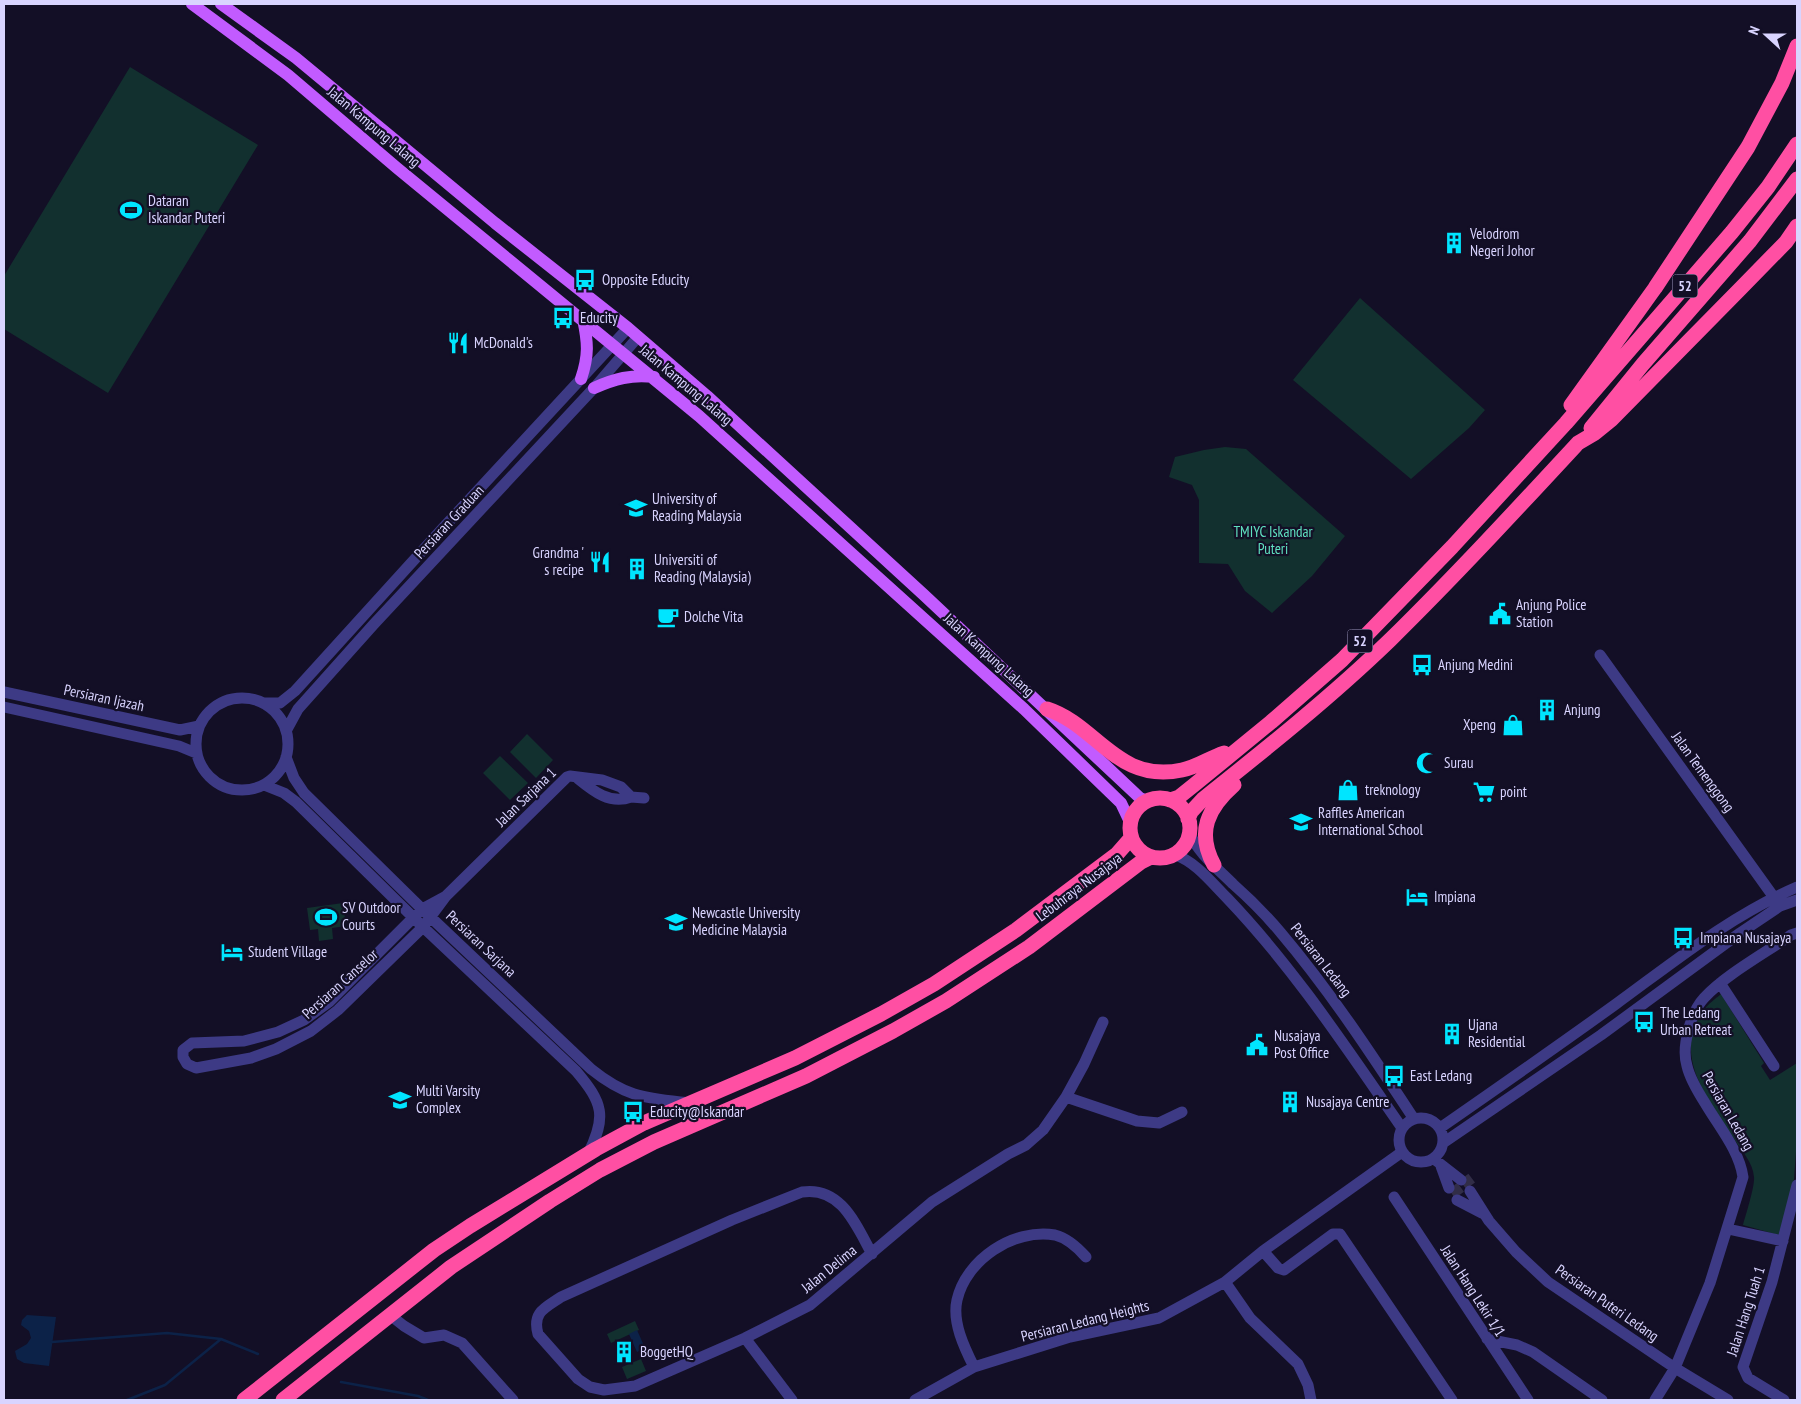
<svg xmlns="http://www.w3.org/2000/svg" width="1801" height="1404" viewBox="0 0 1801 1404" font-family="'PT Sans Narrow',sans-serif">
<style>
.green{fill:#12302f}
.water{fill:#0c2248}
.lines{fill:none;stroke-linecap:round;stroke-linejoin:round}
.stream{stroke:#0c2248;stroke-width:2.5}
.minor-tunnel{stroke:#312d47;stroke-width:11;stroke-dasharray:11 5.5;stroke-linecap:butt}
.minor{stroke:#3d3a85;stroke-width:11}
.major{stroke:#c25bff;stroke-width:12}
.highway{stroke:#ff4fa3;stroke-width:15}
.labels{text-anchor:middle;stroke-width:4.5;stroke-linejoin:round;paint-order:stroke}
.shield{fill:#130f26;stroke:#9e99be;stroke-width:1}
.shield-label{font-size:14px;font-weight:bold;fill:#d9d4ff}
.street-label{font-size:15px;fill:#d9d4ff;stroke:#130f26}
.poi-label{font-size:15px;fill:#d9d4ff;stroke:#130f26;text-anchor:start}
.park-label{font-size:15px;fill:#5fe0c0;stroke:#130f26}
</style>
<rect width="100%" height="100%" fill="#130f26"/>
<!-- green -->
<path class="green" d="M130,67L258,145L108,393L4,329V276Z
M1360,298L1485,410L1469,428L1411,479L1293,380Z
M1225,447L1246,449L1345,536L1312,576L1272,613L1245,591L1228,564L1199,563V500L1192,485L1169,477L1175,457L1204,450Z
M527,734L553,760L536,778L510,752Z
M500,756L528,783L510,800L483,773Z
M343,903L346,926L332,928L333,939L319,941L318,929L310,930L307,908Z
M1721,994L1764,1063L1761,1066L1770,1080L1797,1063V1138L1794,1179L1782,1236L1743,1225C1746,1214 1755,1186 1754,1177C1753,1163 1742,1151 1735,1140C1710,1102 1670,1055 1704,1010C1708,1004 1715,999 1721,994Z
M635,1321L639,1330L611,1343L607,1334Z
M641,1359L646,1371L627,1379L622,1367Z"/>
<!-- water -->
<path class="water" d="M27,1315L56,1317L49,1366L24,1363L17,1359L15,1351L27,1344L31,1338L29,1331L21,1325L22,1320Z
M637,1330L645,1348L637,1352L629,1334Z"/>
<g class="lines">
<!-- stream -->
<path class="stream" d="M52,1342L167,1333L221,1339L258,1354
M341,1382L418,1396L428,1400
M127,1400L165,1385L221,1339"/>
<!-- minor-tunnel -->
<path class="minor-tunnel" d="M1464,1177L1473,1189
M1453,1186L1461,1197"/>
<!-- minor -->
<path class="minor" d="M1600,655L1778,903
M4,692L180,730L199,726
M196 744a46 46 0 1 1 92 0a46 46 0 1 1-92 0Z
M265,703H280L295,691L443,528L628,328
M4,707L179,746L196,753
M286,731L298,709L374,624L594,388L638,337
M286,757L294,778L304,793L422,909L591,1069C627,1098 646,1098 690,1103
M576,777C592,790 609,805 631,797
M264,785L284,793L296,802L423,927L576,1071C603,1103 607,1116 588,1154
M1189,832C1198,853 1217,868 1233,884C1250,899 1266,915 1281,933C1330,991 1372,1055 1414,1119
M1175,855C1195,861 1212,883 1227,898C1294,968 1347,1049 1402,1128
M446,896L422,909L329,1002L304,1020L278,1032L244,1041L192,1043L183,1050V1057L187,1064L196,1068L251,1058L276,1049L311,1031L338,1010L423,927L446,896L567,777L570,776L602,780L621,787L631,797L644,798
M1720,983L1774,1066
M1066,1097L1084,1064L1103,1022
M1399 1140a22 22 0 1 1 44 0a22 22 0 1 1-44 0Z
M1440,1128C1499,1087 1558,1046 1616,1004C1675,961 1730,916 1797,887
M1443,1143L1601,1035L1740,933L1780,906L1797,900
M1434,1159L1461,1180
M1441,1166L1449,1188
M1470,1191L1489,1221L1516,1252L1548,1282L1675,1368L1728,1400
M1394,1197L1528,1400
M1457,1200L1482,1213
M1728,1229L1783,1241
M1263,1251L1278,1268L1284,1270L1333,1234H1340L1452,1400
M872,1254C856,1225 841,1186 802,1192L732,1220L561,1297C545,1308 532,1312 538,1334L578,1379L590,1387L604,1390L635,1386L745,1338L810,1305L932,1202L1008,1154L1026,1145L1043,1130L1066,1097L1137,1121L1159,1123L1182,1112
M1225,1282L1250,1318L1298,1364L1308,1385L1311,1400
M390,1315L404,1326L424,1338L444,1335L462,1343L513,1400
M745,1338L792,1400
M1487,1339L1517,1345L1533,1352L1602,1400
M974,1367C964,1347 952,1322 957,1300C966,1260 1013,1228 1055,1235C1067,1238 1078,1248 1086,1257
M915,1400L974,1367L1070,1337L1159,1318L1225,1282L1263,1251L1402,1152
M1655,1400L1675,1368L1710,1283L1743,1177C1739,1150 1719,1127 1705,1103C1698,1092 1690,1079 1687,1066C1681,1047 1691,1012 1704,998C1725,975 1765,953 1791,935L1797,933
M1784,1400L1748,1378L1743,1367L1772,1282L1797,1185"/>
<!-- major -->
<path class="major" d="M192,4L288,75L397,168L699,416L1024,709L1121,803L1130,822
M221,4L296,58L495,223L628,328L707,396L924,595L1140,798L1148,801
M581,379C589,355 588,343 583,319
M594,388C614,379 632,374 654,377"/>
<!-- highway -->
<path class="highway" d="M1571,405L1655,288L1748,147L1782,83L1797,46
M1591,428L1643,364L1750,241L1797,179
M1047,709C1097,725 1117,784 1182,770C1197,767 1209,758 1224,753
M1130 828a30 30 0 1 1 60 0a30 30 0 1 1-60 0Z
M1170,800L1179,797L1194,785L1271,722L1342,660L1452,547L1566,423L1732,232L1768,187L1797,144
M1188,819L1191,812L1203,799C1267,748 1331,697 1390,640C1455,576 1516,510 1578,443L1595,433L1611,420L1741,288L1786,242L1797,226
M1214,865C1196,832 1208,808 1234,785
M244,1400L434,1250L470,1226L596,1149L644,1123L795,1058L881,1014L934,984L1016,930L1117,854L1131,838
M283,1400L451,1267L550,1201L600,1170L654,1142L806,1076L893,1031L946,1001L1029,947L1141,862L1151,857"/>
</g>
<!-- icons -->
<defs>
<g id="stadium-bare" transform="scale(1.725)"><path d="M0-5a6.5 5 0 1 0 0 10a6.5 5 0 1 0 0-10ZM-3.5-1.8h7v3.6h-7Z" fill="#00e5ff" stroke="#130f26" stroke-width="2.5" paint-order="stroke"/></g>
<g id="building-bare" transform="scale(1.725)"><path d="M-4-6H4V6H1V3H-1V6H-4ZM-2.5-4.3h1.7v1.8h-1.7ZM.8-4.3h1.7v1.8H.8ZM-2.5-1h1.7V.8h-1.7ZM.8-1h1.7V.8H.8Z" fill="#00e5ff" stroke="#130f26" stroke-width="2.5" paint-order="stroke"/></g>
<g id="bus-bare" transform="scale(1.725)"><path d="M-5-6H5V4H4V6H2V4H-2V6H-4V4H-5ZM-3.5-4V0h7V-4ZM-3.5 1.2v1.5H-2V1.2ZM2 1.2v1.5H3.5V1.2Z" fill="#00e5ff" stroke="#130f26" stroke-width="2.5" paint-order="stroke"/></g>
<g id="restaurant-bare" transform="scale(1.725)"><path d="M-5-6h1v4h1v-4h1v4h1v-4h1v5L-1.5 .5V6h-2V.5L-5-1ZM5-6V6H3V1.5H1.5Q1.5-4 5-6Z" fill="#00e5ff" stroke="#130f26" stroke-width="2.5" paint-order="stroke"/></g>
<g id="university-bare" transform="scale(1.725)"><path d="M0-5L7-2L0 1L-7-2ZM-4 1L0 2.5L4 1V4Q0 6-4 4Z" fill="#00e5ff" stroke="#130f26" stroke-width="2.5" paint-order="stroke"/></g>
<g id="civic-bare" transform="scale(1.725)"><path d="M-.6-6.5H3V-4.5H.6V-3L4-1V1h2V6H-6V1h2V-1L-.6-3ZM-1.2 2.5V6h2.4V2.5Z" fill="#00e5ff" stroke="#130f26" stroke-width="2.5" paint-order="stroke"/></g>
<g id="cafe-bare" transform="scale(1.725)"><path d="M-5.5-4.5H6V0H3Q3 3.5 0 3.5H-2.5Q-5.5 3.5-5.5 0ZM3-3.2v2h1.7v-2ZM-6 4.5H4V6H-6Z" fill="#00e5ff" stroke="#130f26" stroke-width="2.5" paint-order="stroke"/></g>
<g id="shop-bare" transform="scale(1.725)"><path d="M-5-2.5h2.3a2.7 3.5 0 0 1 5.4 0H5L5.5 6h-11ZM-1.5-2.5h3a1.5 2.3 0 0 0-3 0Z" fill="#00e5ff" stroke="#130f26" stroke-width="2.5" paint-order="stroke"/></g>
<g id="mosque-bare" transform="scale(1.725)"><path d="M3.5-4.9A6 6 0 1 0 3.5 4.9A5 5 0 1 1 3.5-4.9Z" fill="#00e5ff" stroke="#130f26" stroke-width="2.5" paint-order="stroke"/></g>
<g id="supermarket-bare" transform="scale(1.725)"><path d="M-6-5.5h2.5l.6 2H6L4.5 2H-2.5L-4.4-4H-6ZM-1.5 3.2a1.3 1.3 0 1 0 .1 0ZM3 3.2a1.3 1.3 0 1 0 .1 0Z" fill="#00e5ff" stroke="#130f26" stroke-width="2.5" paint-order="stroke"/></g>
<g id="school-bare" transform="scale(1.725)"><path d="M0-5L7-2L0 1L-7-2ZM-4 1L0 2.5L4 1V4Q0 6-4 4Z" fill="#00e5ff" stroke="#130f26" stroke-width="2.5" paint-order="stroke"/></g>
<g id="hotel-bare" transform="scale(1.725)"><path d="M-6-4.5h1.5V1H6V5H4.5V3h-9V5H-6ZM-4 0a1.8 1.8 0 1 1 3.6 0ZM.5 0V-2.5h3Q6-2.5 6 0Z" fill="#00e5ff" stroke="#130f26" stroke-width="2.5" paint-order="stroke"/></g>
</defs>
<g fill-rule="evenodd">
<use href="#stadium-bare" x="131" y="210"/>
<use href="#building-bare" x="1454" y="243"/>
<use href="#bus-bare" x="585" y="280"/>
<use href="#bus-bare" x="563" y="318"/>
<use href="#restaurant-bare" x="458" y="343"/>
<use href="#university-bare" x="636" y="508"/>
<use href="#restaurant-bare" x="600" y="562"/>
<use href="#building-bare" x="637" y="569"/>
<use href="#civic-bare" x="1500" y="614"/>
<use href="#cafe-bare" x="668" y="617"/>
<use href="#bus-bare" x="1422" y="665"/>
<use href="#building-bare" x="1547" y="710"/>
<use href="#shop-bare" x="1513" y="725"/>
<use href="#mosque-bare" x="1427" y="763"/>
<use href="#shop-bare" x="1348" y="790"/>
<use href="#supermarket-bare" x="1484" y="792"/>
<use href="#school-bare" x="1301" y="822"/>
<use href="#hotel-bare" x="1417" y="897"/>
<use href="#stadium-bare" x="326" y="917"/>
<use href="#university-bare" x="676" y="922"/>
<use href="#bus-bare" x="1683" y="938"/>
<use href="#hotel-bare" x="232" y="952"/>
<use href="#bus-bare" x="1644" y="1022"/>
<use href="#building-bare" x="1452" y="1034"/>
<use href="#civic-bare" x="1257" y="1045"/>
<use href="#bus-bare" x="1394" y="1076"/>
<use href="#university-bare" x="400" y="1100"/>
<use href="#building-bare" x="1290" y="1102"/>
<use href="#bus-bare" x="633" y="1112"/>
<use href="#building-bare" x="624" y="1352"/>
</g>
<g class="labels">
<!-- shield labels -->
<g class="shield">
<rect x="1672.5" y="274.5" width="25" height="23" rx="4"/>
<rect x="1347.5" y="629.5" width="25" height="23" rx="4"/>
</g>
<g class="shield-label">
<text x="1685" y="291">52</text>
<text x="1360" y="646">52</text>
</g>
<!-- street labels -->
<g class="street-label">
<text transform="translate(374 127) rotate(40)" y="5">Jalan Kampung Lalang</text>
<text transform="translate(686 385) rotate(40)" y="5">Jalan Kampung Lalang</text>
<text transform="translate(449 522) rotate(-47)" y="5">Persiaran Graduan</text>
<text transform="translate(989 655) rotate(42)" y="5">Jalan Kampung Lalang</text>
<text transform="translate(104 698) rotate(12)" y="5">Persiaran Ijazah</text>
<text transform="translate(1703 772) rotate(54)" y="5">Jalan Temenggong</text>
<text transform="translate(526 797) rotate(-44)" y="5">Jalan Sarjana 1</text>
<text transform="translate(1079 887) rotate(-37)" y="5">Lebuhraya Nusajaya</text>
<text transform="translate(481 944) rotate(43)" y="5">Persiaran Sarjana</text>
<text transform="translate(1321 960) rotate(52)" y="5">Persiaran Ledang</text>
<text transform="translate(340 984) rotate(-42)" y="5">Persiaran Canselor</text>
<text transform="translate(1728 1111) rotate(60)" y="5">Persiaran Ledang</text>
<text transform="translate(829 1269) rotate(-39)" y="5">Jalan Delima</text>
<text transform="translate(1473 1291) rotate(57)" y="5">Jalan Hang Lekir 1/1</text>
<text transform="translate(1607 1303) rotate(35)" y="5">Persiaran Puteri Ledang</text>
<text transform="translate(1746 1311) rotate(-72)" y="5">Jalan Hang Tuah 1</text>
<text transform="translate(1085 1321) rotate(-14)" y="5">Persiaran Ledang Heights</text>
</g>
<!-- poi labels -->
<g class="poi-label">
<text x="148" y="206">Dataran<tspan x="148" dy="17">Iskandar Puteri</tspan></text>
<text x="1470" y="239">Velodrom<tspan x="1470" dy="17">Negeri Johor</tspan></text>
<text x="602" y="285">Opposite Educity</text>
<text x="580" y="323">Educity</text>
<text x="474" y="348">McDonald's</text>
<text x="652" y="504">University of<tspan x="652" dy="17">Reading Malaysia</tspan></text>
<text x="584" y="558" text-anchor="end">Grandma '<tspan x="584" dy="17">s recipe</tspan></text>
<text x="654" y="565">Universiti of<tspan x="654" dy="17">Reading (Malaysia)</tspan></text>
<text x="1516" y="610">Anjung Police<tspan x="1516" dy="17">Station</tspan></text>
<text x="684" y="622">Dolche Vita</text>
<text x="1438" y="670">Anjung Medini</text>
<text x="1564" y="715">Anjung</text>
<text x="1496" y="730" text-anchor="end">Xpeng</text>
<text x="1444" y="768">Surau</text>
<text x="1365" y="795">treknology</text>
<text x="1500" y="797">point</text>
<text x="1318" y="818">Raffles American<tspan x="1318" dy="17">International School</tspan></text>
<text x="1434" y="902">Impiana</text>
<text x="342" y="913">SV Outdoor<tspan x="342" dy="17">Courts</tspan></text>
<text x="692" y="918">Newcastle University<tspan x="692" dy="17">Medicine Malaysia</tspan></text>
<text x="1700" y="943">Impiana Nusajaya</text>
<text x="248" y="957">Student Village</text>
<text x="1660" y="1018">The Ledang<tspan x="1660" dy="17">Urban Retreat</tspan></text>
<text x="1468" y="1030">Ujana<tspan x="1468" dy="17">Residential</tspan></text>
<text x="1274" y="1041">Nusajaya<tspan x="1274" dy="17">Post Office</tspan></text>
<text x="1410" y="1081">East Ledang</text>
<text x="416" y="1096">Multi Varsity<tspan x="416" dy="17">Complex</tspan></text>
<text x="1306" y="1107">Nusajaya Centre</text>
<text x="650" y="1117">Educity@Iskandar</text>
<text x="640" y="1357">BoggetHQ</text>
</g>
<!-- park labels -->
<g class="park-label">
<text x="1273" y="537">TMIYC Iskandar<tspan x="1273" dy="17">Puteri</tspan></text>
</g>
</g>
<!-- border -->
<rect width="1801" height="1404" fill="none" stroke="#d9d4ff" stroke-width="10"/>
<!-- north arrow -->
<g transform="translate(1766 35) rotate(291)" stroke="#130f26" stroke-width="4" paint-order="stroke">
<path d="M0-4L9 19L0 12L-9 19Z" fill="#d9d4ff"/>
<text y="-8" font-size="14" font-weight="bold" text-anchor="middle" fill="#d9d4ff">N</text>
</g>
</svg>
